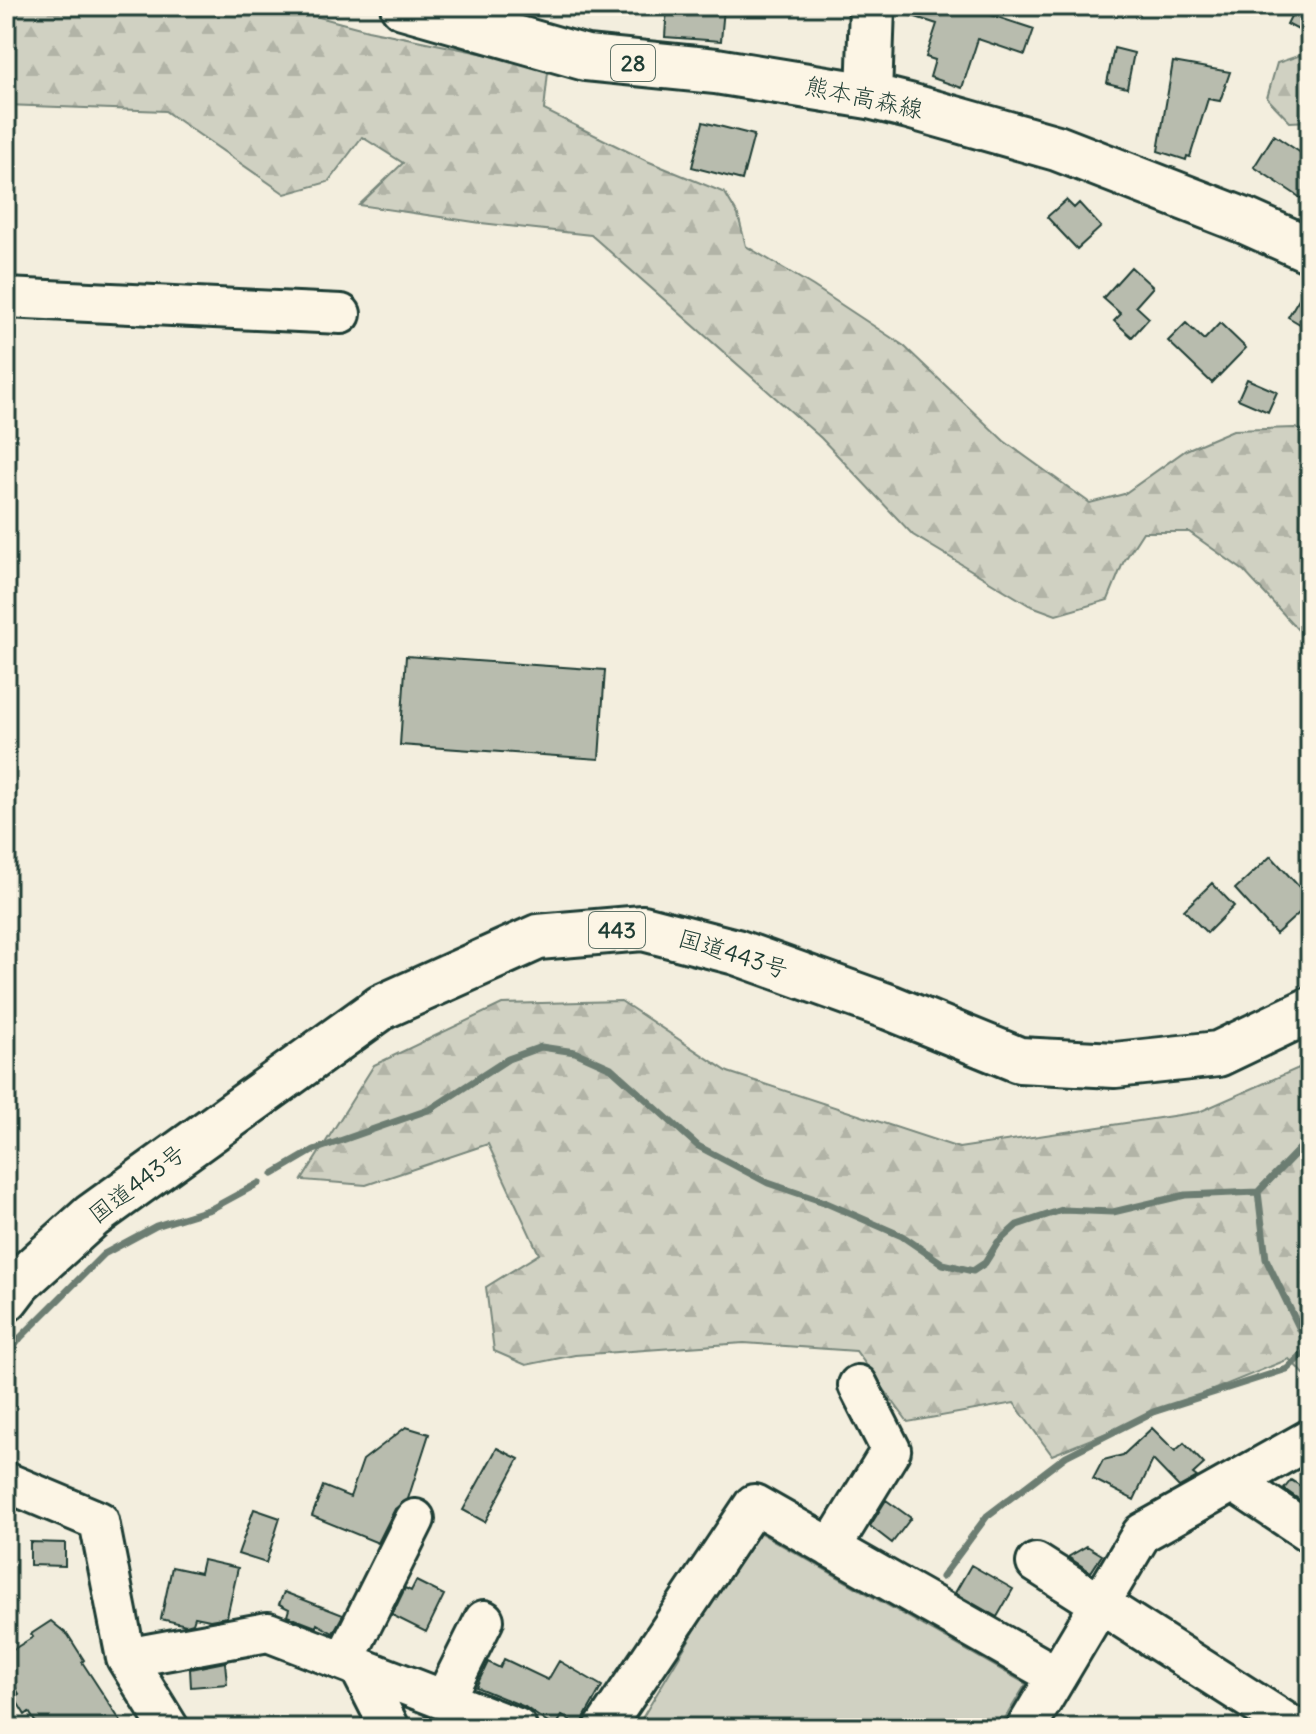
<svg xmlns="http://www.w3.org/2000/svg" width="1316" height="1734" viewBox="0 0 1316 1734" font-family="Delius,'Klee One',sans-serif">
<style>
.green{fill:#d0d1c2;stroke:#78877b;stroke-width:2}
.forest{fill:url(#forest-firs);stroke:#78877b;stroke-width:2}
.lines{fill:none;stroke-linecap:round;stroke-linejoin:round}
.stream{stroke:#6c7d72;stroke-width:7}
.building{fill:#b8bcae;stroke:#1f3d34;stroke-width:2}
.minor-casing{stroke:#1f3d34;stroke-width:44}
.major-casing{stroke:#1f3d34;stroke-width:50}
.highway-casing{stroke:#1f3d34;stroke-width:50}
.minor{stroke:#fcf5e5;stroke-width:38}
.major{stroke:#fcf5e5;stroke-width:44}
.highway{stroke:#fcf5e5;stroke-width:44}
.labels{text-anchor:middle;stroke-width:7;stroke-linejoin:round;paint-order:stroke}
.shield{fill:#fcf5e5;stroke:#617469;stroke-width:2}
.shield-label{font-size:22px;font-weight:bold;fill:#1f3d34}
.street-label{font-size:24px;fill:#1f3d34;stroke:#fcf5e5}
</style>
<defs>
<pattern id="forest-firs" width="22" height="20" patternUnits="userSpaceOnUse" patternTransform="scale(2)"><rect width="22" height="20" fill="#d0d1c2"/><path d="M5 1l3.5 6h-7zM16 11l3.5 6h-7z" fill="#b2b4a7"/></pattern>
</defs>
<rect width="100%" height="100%" fill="#f3eede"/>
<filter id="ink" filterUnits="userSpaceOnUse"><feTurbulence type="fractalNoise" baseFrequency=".0125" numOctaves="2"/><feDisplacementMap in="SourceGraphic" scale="16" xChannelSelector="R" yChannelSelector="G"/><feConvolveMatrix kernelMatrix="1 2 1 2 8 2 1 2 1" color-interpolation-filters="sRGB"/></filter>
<g filter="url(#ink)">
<!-- green -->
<path class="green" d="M755,1530L1026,1684L999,1728H644L638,1725Z"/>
<!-- forest -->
<path class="forest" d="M6,6H277L368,30L509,59L539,60L548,72L544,110L647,161L725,193L738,215L746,246L813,286L904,346L1004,441L1090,503L1124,494L1186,450L1233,430L1295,428L1310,432V643L1244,571L1189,532H1143L1123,563L1108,600L1056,615L1029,605L913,535L821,438L591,235L481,223L359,205L403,163L362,137L328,182L285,194L165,111L6,105Z
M1310,52V121L1290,122L1267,98L1277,63Z
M621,1001L728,1072L959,1148L1199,1112L1310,1063V1380L1289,1359L1052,1455L1014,1403L908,1422L856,1351L744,1343L575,1355L526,1365L494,1351L486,1287L539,1254L488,1144L366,1185L302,1180L374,1065L502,1004Z"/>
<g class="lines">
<!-- stream -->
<path class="stream" d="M273,1174L314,1150L431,1109L508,1059L541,1047L575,1052L611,1068L698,1146L768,1183L824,1202L902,1236L943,1264L973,1271L985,1263L998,1242L1017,1225L1062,1210L1113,1212L1185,1195L1258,1192L1310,1138
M6,1357L21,1337L104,1254L156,1226L211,1209L259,1183
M942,1577L987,1516L1066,1456L1153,1412L1287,1369L1309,1348L1266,1259L1258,1192"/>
</g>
<!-- building -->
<path class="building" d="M667,6L724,8L721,41L665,37Z
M897,6H977L976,10L1034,29L1025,55L978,39L962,88L930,77L935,60L926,57L937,24L897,11Z
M1296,6H1310V36L1287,24Z
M1114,48L1134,53L1127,88L1107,83Z
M1173,62L1230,72L1220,101L1208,99L1190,157L1187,156L1186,160L1158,151Z
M703,122L754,135L742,180L692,167Z
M1274,135L1310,159V204L1254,167Z
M1066,200L1074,208L1079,203L1101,227L1077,249L1047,217Z
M1131,267L1153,287L1136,306L1149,318L1132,337L1114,321L1121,314L1103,298Z
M1310,280V330L1288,317Z
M1186,323L1204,340L1220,323L1246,348L1212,383L1168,341Z
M1247,379L1277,392L1268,412L1238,399Z
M406,656L605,670L599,759L400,745Z
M1271,856L1310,899V903L1276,934L1235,889Z
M1212,883L1234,906L1207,933L1184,910Z
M406,1427L429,1434L408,1499L395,1509L378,1543L312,1516L323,1486L350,1497L363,1460Z
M1152,1428L1175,1451L1184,1443L1204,1464L1193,1474L1197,1477L1179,1487L1153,1460L1134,1500L1093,1479L1103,1460L1123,1455Z
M497,1448L519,1459L485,1522L463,1510Z
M1291,1480L1310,1492V1507L1284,1489Z
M886,1500L911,1518L892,1543L870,1526Z
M254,1509L280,1518L266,1563L238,1554Z
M30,1542L65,1543V1566L30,1565Z
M1087,1546L1102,1555L1091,1572L1068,1557Z
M203,1560L238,1568L227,1617L210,1620L195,1617L193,1623L186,1625L161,1619L172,1567L200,1573Z
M971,1565L1013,1589L997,1617L955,1593Z
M416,1581L444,1595L426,1632L392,1615L405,1588L411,1591Z
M284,1592L343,1615L333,1633L317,1624L316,1627L287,1616L289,1609L279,1604Z
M51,1621L68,1635L84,1660L82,1662L125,1728H39L29,1712L25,1715L14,1697L19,1694L6,1672V1654L33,1637L31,1634Z
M504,1659L548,1680L559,1661L602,1686L585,1716L582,1728L562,1716L555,1728L525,1707L476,1687L488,1662L500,1668Z
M225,1662L227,1684L191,1687L190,1669Z"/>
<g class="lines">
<!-- minor casing -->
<g class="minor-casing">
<path id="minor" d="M6,298L341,314
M6,1482L99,1521L126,1658L169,1728
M1233,1482L1310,1533
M831,1548L891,1450L858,1385
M1036,1563L1295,1728
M126,1658L268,1632L517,1728
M344,1661L415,1519
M359,1667L390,1728
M444,1700L484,1620
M604,1728L754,1504L1057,1676
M1026,1728L1142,1533L1310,1439"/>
</g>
<!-- major casing -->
<g class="major-casing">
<path id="major" d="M403,6L586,58L716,71L869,96L909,106L1057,148L1245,221L1310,250
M869,96L872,6"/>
</g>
<!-- highway casing -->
<g class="highway-casing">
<path id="highway" d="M6,1299L19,1282L92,1216L382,1007L538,937L643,928L736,952L889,1007L1019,1060L1115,1065L1218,1054L1310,1010"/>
</g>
<!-- minor -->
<use href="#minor" class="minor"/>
<!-- major -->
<use href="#major" class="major"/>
<!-- highway -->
<use href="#highway" class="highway"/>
</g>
</g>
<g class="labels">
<!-- shield labels -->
<g class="shield">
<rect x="611" y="45" width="44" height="36" rx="6"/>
<rect x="589" y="912" width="56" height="36" rx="6"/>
</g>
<g class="shield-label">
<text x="633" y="71">28</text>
<text x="617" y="938">443</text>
</g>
<!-- street labels -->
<g class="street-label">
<text transform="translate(864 98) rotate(12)" y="8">熊本高森線</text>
<text transform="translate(733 954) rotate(17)" y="8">国道443号</text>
<text transform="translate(137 1184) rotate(-37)" y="8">国道443号</text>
</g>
</g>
<!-- margin -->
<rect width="1316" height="1734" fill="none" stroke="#fcf5e5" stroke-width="32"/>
<rect x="16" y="16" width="1284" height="1702" fill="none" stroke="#1f3d34" stroke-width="3" filter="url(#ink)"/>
</svg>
